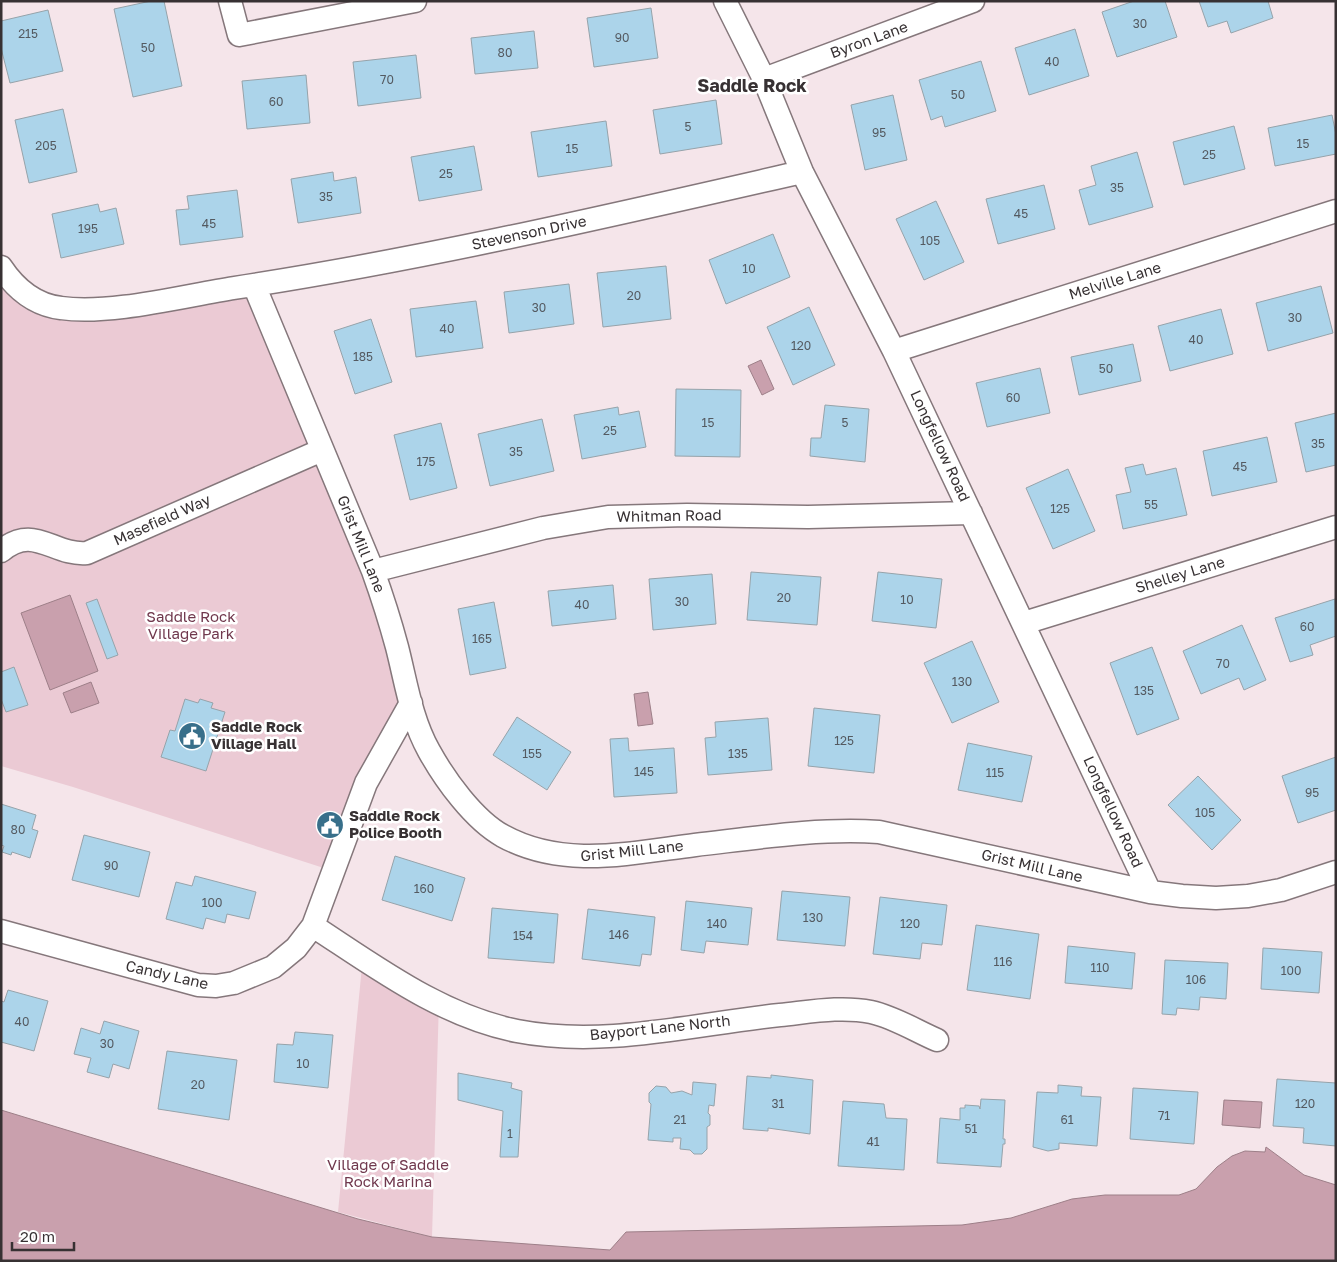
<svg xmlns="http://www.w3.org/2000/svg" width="1337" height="1262" viewBox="0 0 1337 1262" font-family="'Golos Text',sans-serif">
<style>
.green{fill:#ebcad4}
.water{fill:#c9a0ad;stroke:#9d7f88}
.building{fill:#acd4ea;stroke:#96a3aa}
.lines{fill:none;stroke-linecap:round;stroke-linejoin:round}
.street-casing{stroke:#85777b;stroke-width:25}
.street{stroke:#fff;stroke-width:22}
.labels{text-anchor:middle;stroke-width:5;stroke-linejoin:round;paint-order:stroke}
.number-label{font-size:12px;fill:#545a61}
.street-label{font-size:15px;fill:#373133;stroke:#fff}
.park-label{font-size:15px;fill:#70384d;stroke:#fff}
.poi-label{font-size:15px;font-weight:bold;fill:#373133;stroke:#fff;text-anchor:start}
.quarter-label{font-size:18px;font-weight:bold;fill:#373133;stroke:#fff}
</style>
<rect width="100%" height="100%" fill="#f5e5ea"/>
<!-- green -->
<path class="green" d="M1,279L47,306L254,285L276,338L411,703L333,871L73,787L1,766Z
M363,956L439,1001L432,1237L338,1212Z"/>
<!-- water -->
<path class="water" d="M761,360L774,389L762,395L748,366Z
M70,595L98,671L50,690L21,613Z
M91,682L99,703L71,713L63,693Z
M648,692L653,724L638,726L634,694Z
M1224,1100L1262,1102L1260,1128L1222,1125Z
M1,1110L358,1219L432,1237L610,1250L626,1232L962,1225L1011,1218L1072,1199L1105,1195H1179L1196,1189L1217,1167L1232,1156L1245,1151L1265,1152L1266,1147L1304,1175L1336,1185V1261H1Z"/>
<!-- building -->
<path class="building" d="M151,1H164L182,86L133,97L114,9Z
M1134,1H1165L1177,37L1117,57L1102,12Z
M1199,1H1268L1273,18L1231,33L1227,21L1208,27Z
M651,8L658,58L594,67L587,18Z
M48,10L63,71L10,83L1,48V21Z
M1075,29L1089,76L1029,95L1015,48Z
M534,31L538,68L475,74L471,38Z
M416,55L421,98L358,106L353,62Z
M981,61L996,111L945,127L942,116L931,120L919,80Z
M306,75L310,123L247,129L242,81Z
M893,95L907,160L865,170L851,105Z
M716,100L722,144L660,154L653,110Z
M63,109L77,172L29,183L15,120Z
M1332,115L1336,135V154L1275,166L1268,128Z
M606,121L612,166L538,177L531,132Z
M1234,126L1245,169L1184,185L1173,142Z
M474,146L482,190L419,201L411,157Z
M1137,152L1153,207L1089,225L1079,190L1096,185L1091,166Z
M333,172L334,181L356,177L361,213L298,223L291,179Z
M1044,185L1055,229L998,244L986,199Z
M237,190L243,237L180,245L176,210L189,209L187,196Z
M936,201L964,262L924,280L896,219Z
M98,204L100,212L116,208L124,244L61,258L52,214Z
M773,234L790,277L726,304L709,260Z
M666,266L671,319L603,327L597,273Z
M569,284L574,324L509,333L504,292Z
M1321,286L1333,333L1268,351L1256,303Z
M476,301L483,348L416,357L410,309Z
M809,307L835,365L793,385L767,327Z
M1221,309L1233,354L1170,371L1158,326Z
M371,319L392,382L355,394L334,331Z
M1133,344L1141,381L1079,395L1071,357Z
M1040,368L1050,413L987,427L976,383Z
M676,389L741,390L740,457L675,456Z
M825,405L869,409L865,462L810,456L811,438H821Z
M618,407L619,415L639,411L646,447L582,459L574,415Z
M1336,413V465L1306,472L1295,423Z
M542,419L554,471L490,486L478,434Z
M441,423L457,488L410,500L394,435Z
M1267,437L1277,482L1212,496L1203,451Z
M1143,464L1146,475L1176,468L1187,515L1123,529L1116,495L1131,492L1125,468Z
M1068,469L1095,531L1053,549L1026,488Z
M751,572L821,577L817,625L747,620Z
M878,572L942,579L936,628L872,621Z
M712,574L716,624L653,630L649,579Z
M613,585L616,619L552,626L548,591Z
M97,599L118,655L107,659L86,603Z
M1335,599L1336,636L1310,645L1313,655L1290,662L1275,618Z
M494,602L506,668L470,675L458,609Z
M1242,625L1266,680L1244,690L1239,678L1201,694L1183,651Z
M972,641L999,702L952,723L924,663Z
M1152,647L1179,719L1137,735L1110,663Z
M14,667L28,705L6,712L1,699V672Z
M185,699L198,703L200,699L213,703L211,708L225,712L206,771L161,757L170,730L175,731Z
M814,708L880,715L874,773L808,766Z
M517,717L571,752L547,790L493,755Z
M768,718L772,770L708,775L705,738L716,737L715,722Z
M628,738L629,751L674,748L677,793L614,797L610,739Z
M968,743L1032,756L1022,802L958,790Z
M1336,757V810L1298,823L1282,776Z
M1198,776L1241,820L1212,850L1168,805Z
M1,804L36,815L32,829L38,831L30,858L12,852L11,855L2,852L4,846L1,845Z
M329,818L336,820L332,832L325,830Z
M84,835L150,852L139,897L72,880Z
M395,856L465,878L452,921L382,900Z
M195,876L256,892L249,919L227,914L225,923L206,918L203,929L166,919L176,882L192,886Z
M782,891L850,897L845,946L777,940Z
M880,897L947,905L942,945L922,943L920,959L873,954Z
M686,901L752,908L748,945L706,941L704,953L681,950Z
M492,908L558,914L554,963L488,958Z
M588,909L655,917L651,955L642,954L640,966L582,959Z
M976,925L1039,934L1030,999L967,990Z
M1068,946L1135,953L1132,989L1065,983Z
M1263,948L1322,952L1319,993L1261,989Z
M1165,960L1228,963L1226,999L1200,997L1199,1010L1177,1008L1176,1015L1162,1014Z
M8,990L48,1001L34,1051L1,1042V1001L4,1002Z
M104,1021L139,1031L129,1069L113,1064L109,1078L87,1072L91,1058L74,1054L81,1028L100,1034Z
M295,1032L333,1035L328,1088L274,1082L277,1044L293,1045Z
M167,1051L237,1060L229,1120L158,1109Z
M458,1073L512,1083L511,1088L522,1091L518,1157H500L503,1111L458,1100Z
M771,1075L813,1080L810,1134L768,1128V1131L743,1129L747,1076L771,1078Z
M1277,1079L1336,1083V1146L1303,1143L1304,1128L1273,1126Z
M693,1082L716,1084L714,1106L709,1105L708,1113L710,1115V1125L707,1127V1149L702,1154H694L690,1150L680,1149L681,1138H673V1142L648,1140L651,1104L649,1102V1093L656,1086L666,1087L671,1093L682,1091L692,1095Z
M1058,1085L1082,1087L1081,1096L1101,1097L1097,1146L1059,1143V1149L1048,1151L1033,1147L1037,1092L1058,1093Z
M1133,1088L1198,1092L1194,1144L1130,1139Z
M981,1099L1005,1100L1003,1139H1005V1144H1003L1001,1167L937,1163L940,1118L960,1120V1108H965V1105L979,1106L980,1109Z
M843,1101L884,1104L886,1118L907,1119L904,1170L838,1166Z"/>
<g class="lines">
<!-- street casing -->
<g class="street-casing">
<path id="street" d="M230,1L239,35L415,1
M725,1L764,79L802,172L894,351L1150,892
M764,79L973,1
M1,267C15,288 35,305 61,308C110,315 183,296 234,288C425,259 613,215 802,172
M254,285L373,571C382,596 390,621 397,647C406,682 411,719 429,751C445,780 474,820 503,836C563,869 630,853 695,845C756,838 818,828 879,832L1150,892L1182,896L1216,898L1248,896L1281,890L1336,872
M894,351L1336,211
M1,551C34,523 53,556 87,553L322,450
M373,571L543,528L608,517L687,515L808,517L971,513
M1024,623L1336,527
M313,926C376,967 441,1016 517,1031C604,1048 694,1024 780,1015C810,1012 841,1006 871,1012C894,1017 916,1031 937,1040
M1,931L198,985L216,986L234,983L273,967L296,948L313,926L366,783L411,703"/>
</g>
<!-- street -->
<use href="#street" class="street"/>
</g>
<!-- icons -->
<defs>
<g id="civic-disc" transform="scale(1.4375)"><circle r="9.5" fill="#386f8a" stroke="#fff"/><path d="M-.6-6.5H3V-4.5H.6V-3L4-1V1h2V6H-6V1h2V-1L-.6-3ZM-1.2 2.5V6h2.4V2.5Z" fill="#fff"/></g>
</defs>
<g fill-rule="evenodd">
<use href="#civic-disc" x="192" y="736"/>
<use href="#civic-disc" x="330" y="825"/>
</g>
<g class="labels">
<!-- number labels -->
<g class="number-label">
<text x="1140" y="28">30</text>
<text x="28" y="38">215</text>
<text x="622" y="42">90</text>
<text x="148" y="52">50</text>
<text x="505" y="57">80</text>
<text x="1052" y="66">40</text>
<text x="387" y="84">70</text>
<text x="958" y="99">50</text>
<text x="276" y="106">60</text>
<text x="688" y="131">5</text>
<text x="879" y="137">95</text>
<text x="1303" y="148">15</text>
<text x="46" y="150">205</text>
<text x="572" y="153">15</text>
<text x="1209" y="159">25</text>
<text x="446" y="178">25</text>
<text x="1117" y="192">35</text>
<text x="326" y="201">35</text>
<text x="1021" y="218">45</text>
<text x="209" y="228">45</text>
<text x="88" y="233">195</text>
<text x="930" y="245">105</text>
<text x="749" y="273">10</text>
<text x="634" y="300">20</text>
<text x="539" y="312">30</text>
<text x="1295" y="322">30</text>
<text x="447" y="333">40</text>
<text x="1196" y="344">40</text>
<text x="801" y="350">120</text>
<text x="363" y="361">185</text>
<text x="1106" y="373">50</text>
<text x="1013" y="402">60</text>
<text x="708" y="427">15</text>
<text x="845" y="427">5</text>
<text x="610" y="435">25</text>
<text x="1318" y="448">35</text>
<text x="516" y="456">35</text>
<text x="426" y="466">175</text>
<text x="1240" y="471">45</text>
<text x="1151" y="509">55</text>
<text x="1060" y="513">125</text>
<text x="784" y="602">20</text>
<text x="907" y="604">10</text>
<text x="682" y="606">30</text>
<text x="582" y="609">40</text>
<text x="1307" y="631">60</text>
<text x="482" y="643">165</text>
<text x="1223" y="668">70</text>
<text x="962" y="686">130</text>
<text x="1144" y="695">135</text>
<text x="844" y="745">125</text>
<text x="532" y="758">155</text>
<text x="738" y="758">135</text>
<text x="644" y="776">145</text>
<text x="995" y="777">115</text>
<text x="1312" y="797">95</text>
<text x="1205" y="817">105</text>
<text x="18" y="834">80</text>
<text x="111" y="870">90</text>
<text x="424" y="893">160</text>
<text x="212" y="907">100</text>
<text x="813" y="922">130</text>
<text x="717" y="928">140</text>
<text x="910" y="928">120</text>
<text x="619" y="939">146</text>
<text x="523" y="940">154</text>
<text x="1003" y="966">116</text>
<text x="1100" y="972">110</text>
<text x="1291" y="975">100</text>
<text x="1196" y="984">106</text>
<text x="22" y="1026">40</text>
<text x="107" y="1048">30</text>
<text x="303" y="1068">10</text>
<text x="198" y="1089">20</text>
<text x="778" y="1108">31</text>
<text x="1305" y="1108">120</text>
<text x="1164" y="1120">71</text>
<text x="680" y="1124">21</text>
<text x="1067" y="1124">61</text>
<text x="971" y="1133">51</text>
<text x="510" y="1138">1</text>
<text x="873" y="1146">41</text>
</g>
<!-- street labels -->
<g class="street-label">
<text transform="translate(869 40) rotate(-20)" y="5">Byron Lane</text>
<text transform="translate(529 233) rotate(-12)" y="5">Stevenson Drive</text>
<text transform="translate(1115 281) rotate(-17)" y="5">Melville Lane</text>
<text transform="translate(940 446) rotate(65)" y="5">Longfellow Road</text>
<text transform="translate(669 516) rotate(-1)" y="5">Whitman Road</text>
<text transform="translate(162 520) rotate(-24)" y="5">Masefield Way</text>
<text transform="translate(361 544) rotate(68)" y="5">Grist Mill Lane</text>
<text transform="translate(1180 575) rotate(-17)" y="5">Shelley Lane</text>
<text transform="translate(1113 812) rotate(65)" y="5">Longfellow Road</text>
<text transform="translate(632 851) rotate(-6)" y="5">Grist Mill Lane</text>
<text transform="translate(1032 866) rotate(13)" y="5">Grist Mill Lane</text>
<text transform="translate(167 975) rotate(13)" y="5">Candy Lane</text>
<text transform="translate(660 1028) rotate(-6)" y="5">Bayport Lane North</text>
</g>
<!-- park labels -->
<g class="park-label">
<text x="191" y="622">Saddle Rock<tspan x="191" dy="17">Village Park</tspan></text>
<text x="388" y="1170">Village of Saddle<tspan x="388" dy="17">Rock Marina</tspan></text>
</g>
<!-- poi labels -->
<g class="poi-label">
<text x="211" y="732">Saddle Rock<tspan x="211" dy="17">Village Hall</tspan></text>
<text x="349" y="821">Saddle Rock<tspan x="349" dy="17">Police Booth</tspan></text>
</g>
<!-- quarter labels -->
<g class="quarter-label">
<text x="752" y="92">Saddle Rock</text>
</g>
</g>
<!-- border -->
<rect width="1337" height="1262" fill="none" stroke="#373133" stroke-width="5"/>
<!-- scale -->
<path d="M12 1242v8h62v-8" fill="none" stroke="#373133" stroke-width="2.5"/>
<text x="20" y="1242" font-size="15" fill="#373133" stroke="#ffffff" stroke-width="4" paint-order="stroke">20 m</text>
</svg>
